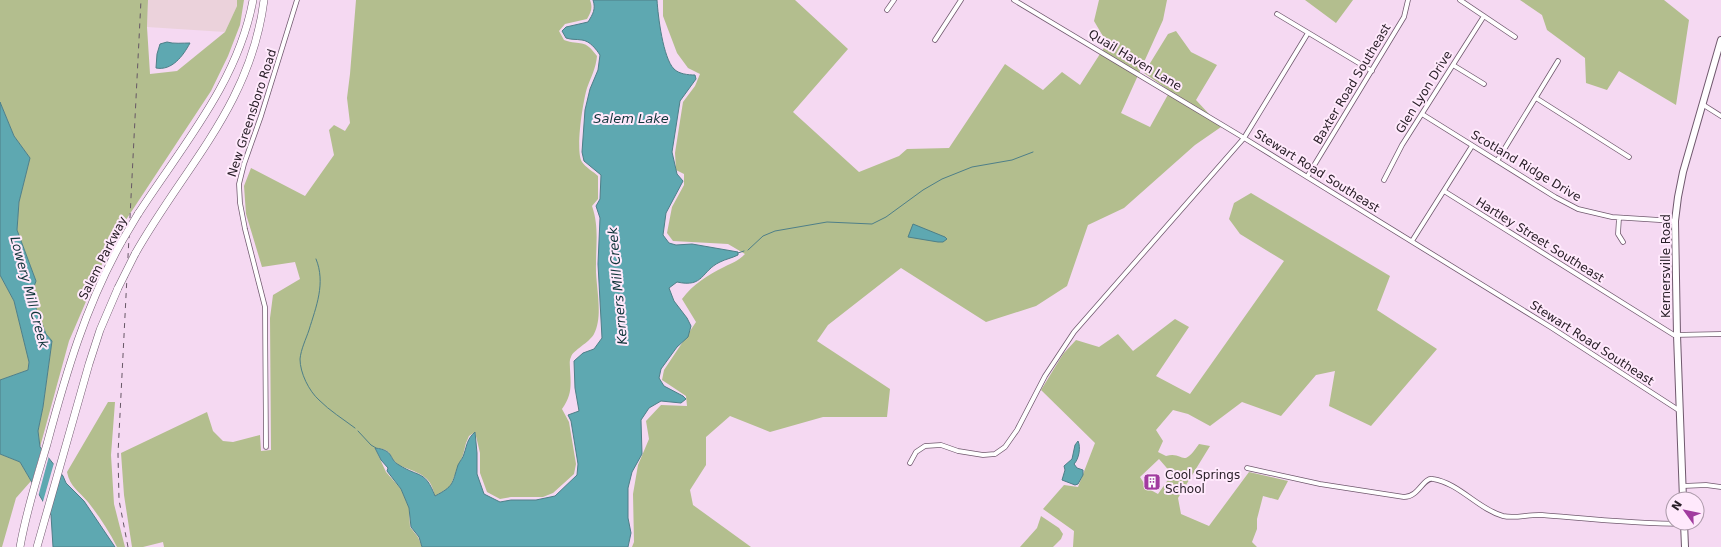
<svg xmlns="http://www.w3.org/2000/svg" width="1721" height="547" viewBox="0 0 1721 547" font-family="'DejaVu Sans',sans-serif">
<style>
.industrial{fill:#ebd2db}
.green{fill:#b3be8e;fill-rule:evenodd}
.water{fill:#5ea8b1;stroke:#4e7f88}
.pier{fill:#f5d9f2}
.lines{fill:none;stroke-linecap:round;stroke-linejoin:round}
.stream{stroke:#4e7f88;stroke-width:1}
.minor-casing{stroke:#70596e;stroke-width:5.5}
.primary-casing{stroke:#70596e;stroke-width:8}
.motorway-casing{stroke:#70596e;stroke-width:8}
.minor{stroke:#fff;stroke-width:4}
.primary{stroke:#fff;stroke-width:6}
.motorway{stroke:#fff;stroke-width:7}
.rail{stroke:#665765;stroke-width:1;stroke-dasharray:5 5;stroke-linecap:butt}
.motorway-bridge-casing{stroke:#70596e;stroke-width:8;stroke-linecap:butt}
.motorway-bridge{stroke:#fff;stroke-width:7}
.labels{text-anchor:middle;stroke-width:4;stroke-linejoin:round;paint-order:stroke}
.street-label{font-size:12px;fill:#2a2029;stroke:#ffe9fc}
.poi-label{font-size:12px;fill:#2a2029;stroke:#ffe9fc;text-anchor:start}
.water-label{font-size:13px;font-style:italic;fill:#10353a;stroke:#ffe9fc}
</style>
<rect width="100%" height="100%" fill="#f5d9f2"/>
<!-- industrial -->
<path class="industrial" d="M148,0H237V6L225,32L147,27Z"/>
<!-- green -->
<path class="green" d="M0,0H148L147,27L150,74L177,71L225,32L237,6V0H244L240,25L228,56L211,91L112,241L69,341L40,447L38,431L43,407L52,341L46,334L31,295L36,281L17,230L19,202L30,158L14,136L0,102Z
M356,0H590C593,8 591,12 587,19L565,24L559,31L564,40C581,46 584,38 597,56C596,68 591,77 587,88C583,101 575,151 582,162C585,167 594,172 598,176V199L592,206C599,226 596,243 596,264C595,285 604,315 594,334C589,343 573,350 571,357C569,361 570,365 570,369C571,386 572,395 562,409L569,422L576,464L574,474L553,493L543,497H511L500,499L487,492L480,473V453L475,432L469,436L466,443L463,455L450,487L435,496C431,480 426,476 411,470C407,468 402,467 399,465C387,457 395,449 375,448L386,472L401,489L409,508L410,527L418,537L422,547H164L163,542L143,547H132L124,495L121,453L207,412L213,431L223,441L233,442L260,435L261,451L271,450L270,318L273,295L300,279L295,262L262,267L246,214L244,186L251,168L305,196L334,155L329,130L334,125L345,131L350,123L347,98L350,74Z
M663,0H795L848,49L793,112L859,172L899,156L907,149L949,148L1005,64L1043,90L1062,72L1080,85L1107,43L1094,21L1099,0H1167L1163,20L1121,113L1150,127L1170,91L1144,73L1168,34L1176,31L1191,52L1217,65L1196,100L1221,127L1195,145L1124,208L1088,225L1067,286L1036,306L986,322L901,268L828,325L817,341L890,389L887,417H823L770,432L730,416L706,437V465L690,490L693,505L751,547H632L634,542L633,494L638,465L649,439L646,421L661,405L687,406L686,396L662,380L664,370L696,322L682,299C693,284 708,275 724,267C732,263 738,261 745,254L728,244L673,241L667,233L672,207L684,185V174L676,170L675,153L683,102L695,86L700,74L688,68L677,53L663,16Z
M1305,0H1353L1336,23Z
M1520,0H1664L1689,20L1676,105L1619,71L1607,90L1586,83L1585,58L1547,30L1542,15Z
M1251,193L1390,276L1377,310L1437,349L1371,426L1329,406L1335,371L1316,375L1281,416L1242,402L1210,426L1188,414L1173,410L1156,430L1163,441L1158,452L1166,456C1185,451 1181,470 1199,444L1210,446L1178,498L1181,514L1209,526L1249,472L1288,481L1278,500L1263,496L1257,519V529L1252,542L1257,547H1073L1074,531L1043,509L1064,485L1078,487L1095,443L1041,390L1063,354L1076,340L1099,347L1118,334L1133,351L1175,319L1189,327L1156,376L1190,394L1284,261L1240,234L1229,219L1234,203ZM1159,459L1172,474L1158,494L1147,488L1140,477Z
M0,275L14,301L29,361L28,370L0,380Z
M108,402H115L111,455L114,504L125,547H117C109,531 99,516 88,502C79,491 70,487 67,472Z
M0,454L20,462L31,481L16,498L2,547H0Z
M1041,516L1059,528L1063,534L1061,539L1053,547H1020L1037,528Z"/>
<!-- water -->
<path class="water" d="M593,0H657C658,16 663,58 674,69C679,74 688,75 695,75L696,79L680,101L672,152L677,174L683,181L666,213L663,235L669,243L676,245L692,244L738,252V255C732,258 726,259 720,262C701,271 704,288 677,282L669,288L674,301L687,318L691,326L688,337L677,347L661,369L659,378L664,386L683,396L686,399L681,403L661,401L649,408L641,420L642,454L632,472L628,488V518L631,533L628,547H422L419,537L411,527L409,508L401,489L387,471L388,468L381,460L375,448C395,450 388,459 399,465C420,478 425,470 435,496C454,486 452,484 458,465C460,461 463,458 464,454C467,445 467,439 475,432L477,453V474L484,494L500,502L511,500H536L555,496L577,475L578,464L571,421L568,415L579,411L575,388L574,361L583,353L594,349L602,338L598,264L600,218L596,206L600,199L601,175L584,161L582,152L585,110L590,89L598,70L600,55C596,49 590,41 582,40C576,39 572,40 566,38L562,31L566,27L588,22C593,14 596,9 593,0Z
M167,42C173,44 183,43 190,43C183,56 172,71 156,68L157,54L160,44Z
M0,102L14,136L30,158L19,202L17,230L36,281L31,295L46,334L52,341L43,407L38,431L40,447L63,476L66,483L84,501L115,547H53L51,515L20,462L0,454V380L28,370L29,362L14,301L0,275Z
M913,224L945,237L947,239L943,242H938L908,237Z
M1078,441C1081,447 1079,459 1074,464L1077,468L1083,470V475L1078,484L1075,485L1062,480L1065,470L1064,466L1072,459L1075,445Z"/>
<!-- pier -->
<path class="pier" d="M42,447L49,456L38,497L31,485Z
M54,463L62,471L49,516L42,505Z"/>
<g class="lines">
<!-- stream -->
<path class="stream" d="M748,250L763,236L775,231L827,222L872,224L886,217L923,190L942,179L972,167L1012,160L1033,152
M738,253L744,251
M316,259C326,283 316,307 309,330C306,339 301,349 300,359C300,373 309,391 319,400C330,411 343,419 355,428
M358,431L371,445L376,448"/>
<!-- minor casing -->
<g class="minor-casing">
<path id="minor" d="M1014,0L1244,138L1552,328L1680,411
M1460,0L1515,37
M887,10L894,0
M1277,14L1372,71
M935,40L961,0
M1453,65L1484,84
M1536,98L1629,157
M1702,104L1721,116
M1422,114L1555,197L1578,209L1612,217L1675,221
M1497,161L1558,61
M1307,177L1404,17L1408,0
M1384,180L1402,145L1484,16
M1444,191L1674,335L1721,334
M1619,218L1618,234L1623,242
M1412,241L1472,146
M266,447L265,307L245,229L240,203L239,184L244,164L261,116L297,0
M910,463L916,452L925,446L941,445L958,451L983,455L995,454L1005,447L1017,430L1045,376L1074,332L1244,138L1308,33
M1247,468L1320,484L1404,497C1419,497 1423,477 1433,479C1459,483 1478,509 1503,516C1515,519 1529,514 1542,515C1590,519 1635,524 1684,524
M1683,486L1706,485L1721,487"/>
</g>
<!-- primary casing -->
<g class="primary-casing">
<path id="primary" d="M1683,499L1677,335L1675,221L1678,197L1683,172L1721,40
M1684,523L1685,547"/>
</g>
<!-- motorway casing -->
<g class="motorway-casing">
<path id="motorway" d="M138,214C182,146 238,82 253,0
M135,254C184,167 251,105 264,0
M20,547C26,512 37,478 47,444C66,373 86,305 122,241
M37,547L89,364L100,330L118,288"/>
</g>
<!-- minor -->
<use href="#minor" class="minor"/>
<!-- primary -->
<use href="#primary" class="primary"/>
<!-- motorway -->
<use href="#motorway" class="motorway"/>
<!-- rail -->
<path class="rail" d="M128,547L119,500L118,454L141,0"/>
<!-- motorway-bridge casing -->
<g class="motorway-bridge-casing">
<path id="motorway-bridge" d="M122,241L138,214
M118,288L135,254"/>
</g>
<!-- motorway-bridge -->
<use href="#motorway-bridge" class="motorway-bridge"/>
</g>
<!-- icons -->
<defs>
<g id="building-square" transform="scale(0.9)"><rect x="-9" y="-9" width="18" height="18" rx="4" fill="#a13b9f" stroke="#ffe9fc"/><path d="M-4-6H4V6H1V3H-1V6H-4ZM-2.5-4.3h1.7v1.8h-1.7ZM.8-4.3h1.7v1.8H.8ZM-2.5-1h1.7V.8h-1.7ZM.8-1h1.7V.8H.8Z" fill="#fff"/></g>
</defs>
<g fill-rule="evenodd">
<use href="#building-square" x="1152" y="482"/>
</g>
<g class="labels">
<!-- street labels -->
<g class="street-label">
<text transform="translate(1135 60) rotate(31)" y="4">Quail Haven Lane</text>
<text transform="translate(1352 84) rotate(-59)" y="4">Baxter Road Southeast</text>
<text transform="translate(1424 92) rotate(-58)" y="4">Glen Lyon Drive</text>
<text transform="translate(252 113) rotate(-72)" y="4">New Greensboro Road</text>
<text transform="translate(1526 166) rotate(31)" y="4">Scotland Ridge Drive</text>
<text transform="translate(1317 171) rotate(32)" y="4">Stewart Road Southeast</text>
<text transform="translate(1540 240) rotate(32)" y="4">Hartley Street Southeast</text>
<text transform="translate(103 258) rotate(-63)" y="4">Salem Parkway</text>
<text transform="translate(1666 266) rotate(-90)" y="4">Kernersville Road</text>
<text transform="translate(1592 343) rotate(33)" y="4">Stewart Road Southeast</text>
</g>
<!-- poi labels -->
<g class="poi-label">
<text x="1165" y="479">Cool Springs<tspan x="1165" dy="14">School</tspan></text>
</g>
<!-- water labels -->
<g class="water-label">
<text x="631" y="123">Salem Lake</text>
<text transform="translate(617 286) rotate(-95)" y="5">Kerners Mill Creek</text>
<text transform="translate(30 292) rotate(75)" y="5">Lowery Mill Creek</text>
</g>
</g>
<!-- north arrow -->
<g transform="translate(1685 511) rotate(303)"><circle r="19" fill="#ffe9fc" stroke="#aa99a8"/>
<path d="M0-3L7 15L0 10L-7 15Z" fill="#a13b9f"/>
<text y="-6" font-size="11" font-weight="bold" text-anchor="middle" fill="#2a2029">N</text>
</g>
</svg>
